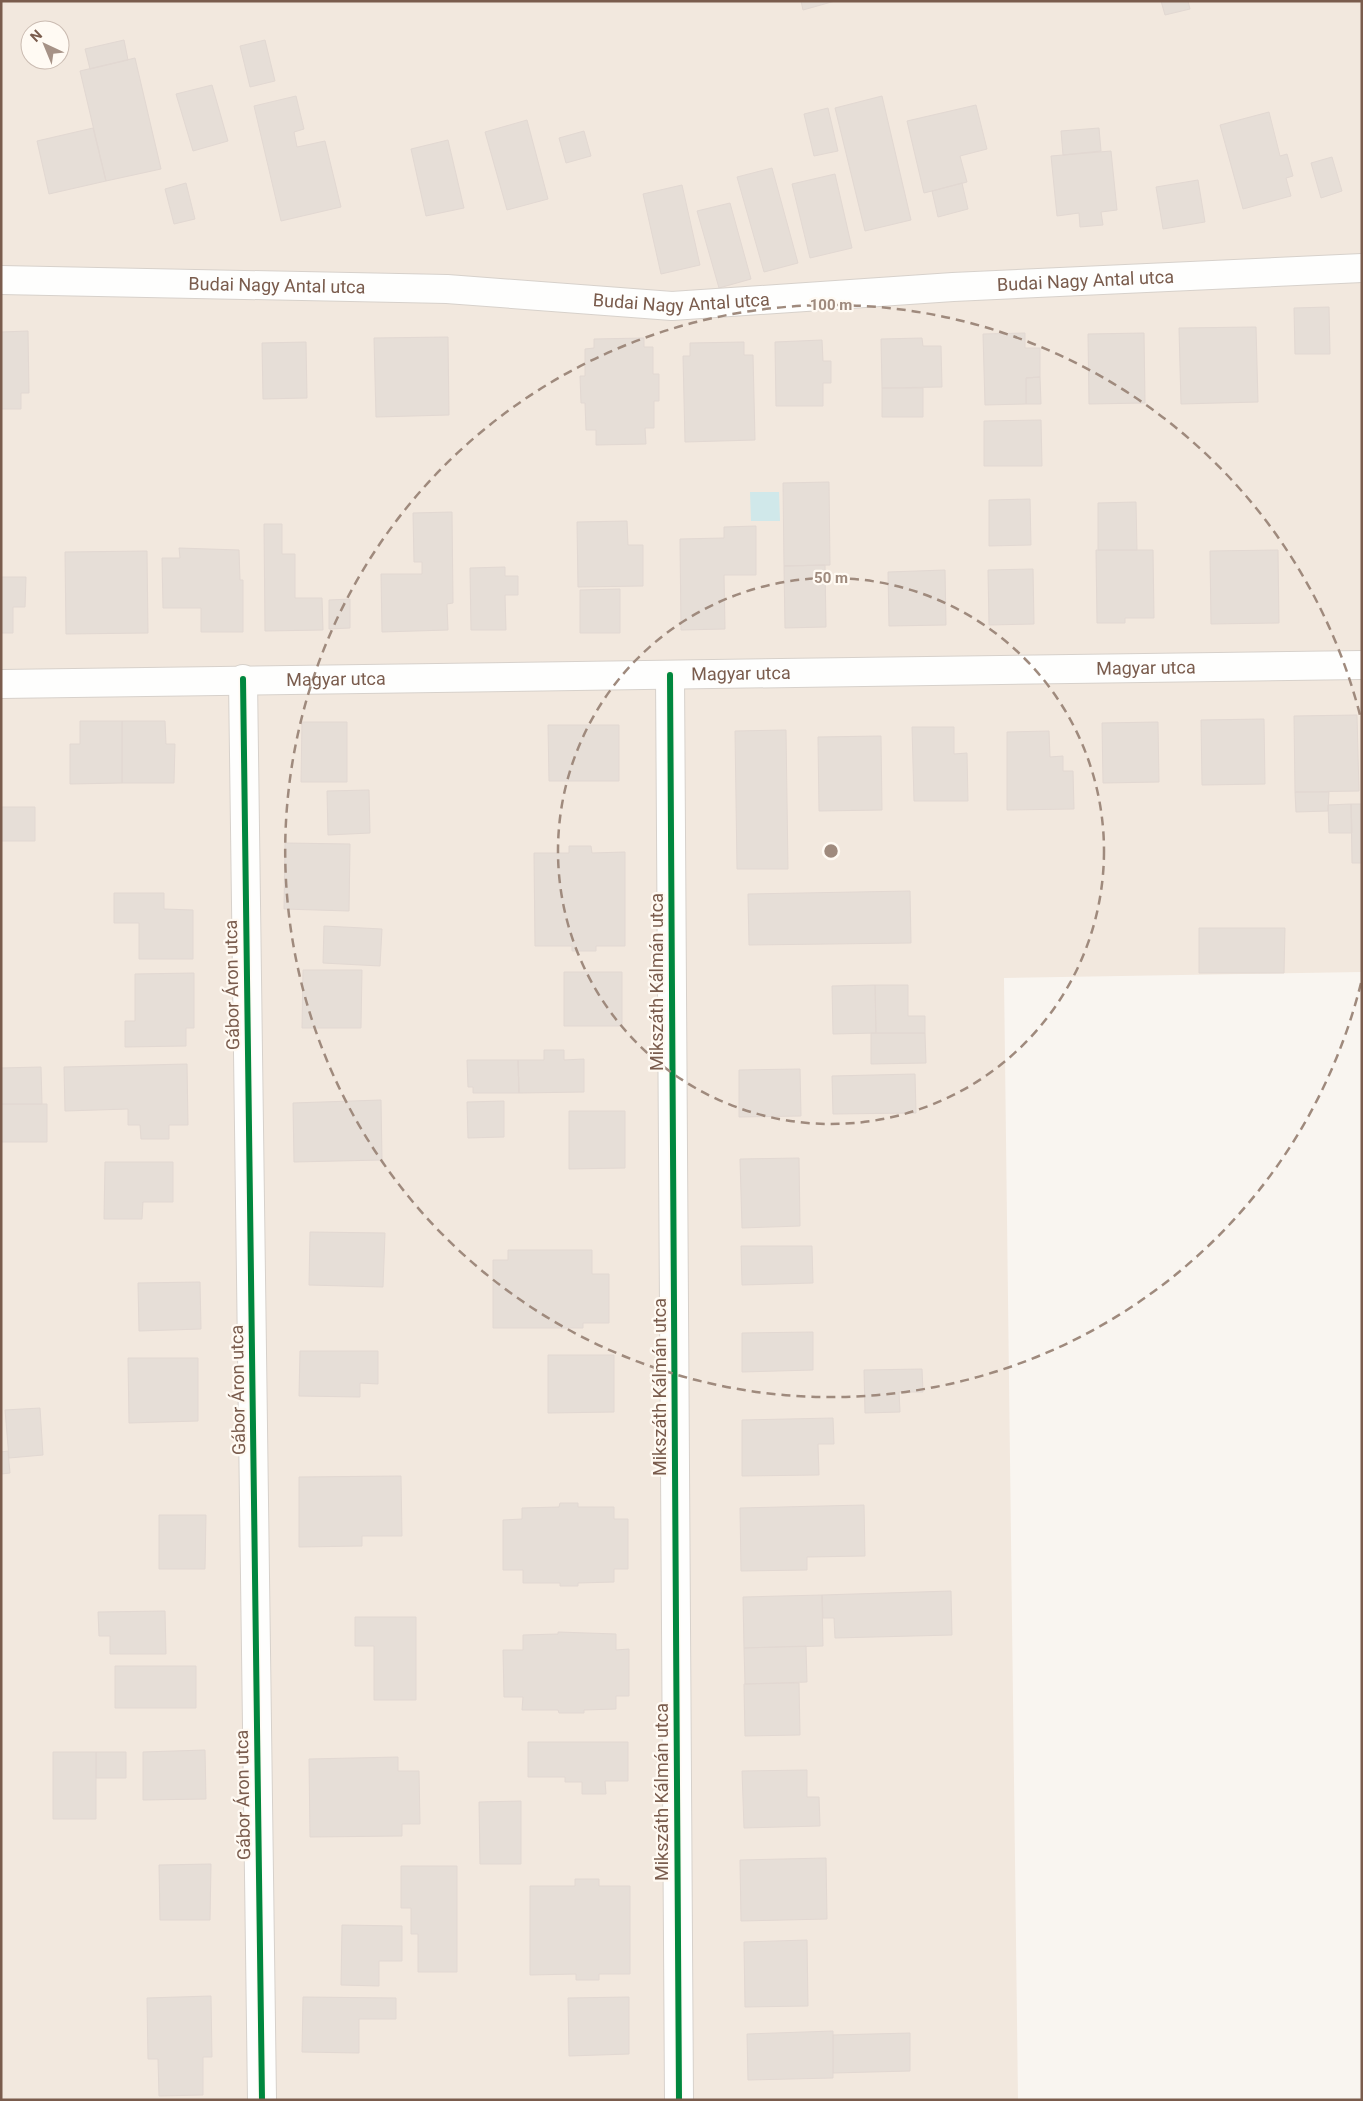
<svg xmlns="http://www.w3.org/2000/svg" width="1363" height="2101" viewBox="0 0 1363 2101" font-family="Roboto,sans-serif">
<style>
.residential{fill:#f2e8de;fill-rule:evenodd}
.water{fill:#d0e8ea}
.building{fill:#e6ded7;stroke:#e2d8d2}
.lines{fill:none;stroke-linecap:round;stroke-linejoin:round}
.minor-casing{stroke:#d7d1cb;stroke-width:30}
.minor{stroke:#fefefd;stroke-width:28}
.cycleway-casing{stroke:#fffaf3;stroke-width:9}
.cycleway{stroke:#00873e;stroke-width:6}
.ring{fill:none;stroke:#9f8a7d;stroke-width:2.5;stroke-dasharray:9 6}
.labels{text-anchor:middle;stroke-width:4.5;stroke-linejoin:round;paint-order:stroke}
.street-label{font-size:18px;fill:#7a5c4d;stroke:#fffaf3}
.centre{fill:#9f8a7d;stroke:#fffaf3;stroke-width:2.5}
.ring-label{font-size:15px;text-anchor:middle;font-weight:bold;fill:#9f8a7d;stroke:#fffaf3;stroke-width:4.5;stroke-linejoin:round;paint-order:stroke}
</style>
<rect width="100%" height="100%" fill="#f9f5f0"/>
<!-- residential -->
<path class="residential" d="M1,1H1362V972L1004,978L1018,2100H1ZM30,30H60V60H30Z"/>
<!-- water -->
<path class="water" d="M750,492H779L780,521H751Z"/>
<!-- building -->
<path class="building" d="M801,1H835L803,10Z
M1161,1H1188L1190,9L1165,15Z
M124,40L128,60L90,69L85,49Z
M265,40L275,81L250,87L240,46Z
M135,58L161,169L106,181L80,71Z
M212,85L228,141L193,151L176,94Z
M296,96L304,129L294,132L297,147L325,141L341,207L281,221L254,106Z
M882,96L911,220L865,231L835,108Z
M976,105L987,149L960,156L967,182L924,193L907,121Z
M828,108L838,151L814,156L804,114Z
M1269,112L1280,156L1287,154L1293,176L1286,178L1291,196L1243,209L1220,125Z
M527,120L548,199L507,210L485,132Z
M93,128L106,181L49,194L37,141Z
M1099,128L1101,151L1063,155L1061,131Z
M584,131L591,156L566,163L559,138Z
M448,140L464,208L426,216L411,149Z
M1111,151L1117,210L1101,212L1103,225L1080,227L1079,213L1057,216L1051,156Z
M1332,157L1342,191L1321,198L1311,163Z
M772,168L798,263L764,272L737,177Z
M835,174L852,248L810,258L792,184Z
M1198,180L1205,222L1163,229L1156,187Z
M186,183L195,219L174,224L165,189Z
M962,183L968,209L938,217L932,191Z
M682,185L700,265L661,274L643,194Z
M730,203L751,279L719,288L697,211Z
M1329,307L1330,354H1295L1294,308Z
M1256,327L1258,402L1181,404L1179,328Z
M28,331L29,393H21V409H1V332Z
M1025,333V348H1040V377L1026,378V404L985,405L983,334Z
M1144,333L1145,403L1089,404L1088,334Z
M448,337L449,415L376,417L374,338Z
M644,338V347H653V374H659V401H654V428H645L646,444L596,445V430H586L585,403H581L580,376H585V349L594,348V339Z
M922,338L923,346H941L942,387L882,388L881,339Z
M822,340L823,361H831V383H823V406H776L775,342Z
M306,342L307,398L263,399L262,343Z
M744,342V355H753L755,440L685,442L683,356H690V343Z
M1040,377L1041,404H1026V378Z
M882,388H923V417H882Z
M1041,420L1042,466H984V421Z
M829,482L830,565L784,566L783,483Z
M1030,499L1031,545L989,546V500Z
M1136,502L1137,550H1098V503Z
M452,512L453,603L447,604L448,630L382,632L381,574H422V562H414L413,513Z
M627,521L628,545H643V586L578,587L577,522Z
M264,524H282V554H295V598H322L323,630L265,631Z
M756,526V575H724L725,629L681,630L680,539L724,538V527Z
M179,548L239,550L240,580H243V632H201V608H163L162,558H180Z
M1096,550H1153L1154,618H1125V623H1097Z
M1278,550L1279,623L1211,624L1210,551Z
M147,551L148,633L66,634L65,552Z
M825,565L826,627L785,628L784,566Z
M505,567V576H518V595H505L506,630H471L470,568Z
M1033,569L1034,624L989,625L988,570Z
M945,570L946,625L889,626L888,572Z
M1,577H26L25,607H13V633H1Z
M620,589V633H580V590Z
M350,599V628L329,629V600Z
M1357,715L1359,791L1295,792L1294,716Z
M1264,719L1265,784L1202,785L1201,720Z
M80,721H122V783L70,784V744H80Z
M122,721H165L166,744H175L174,783H122Z
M302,722H347V782H301Z
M1158,722L1159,782L1103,783L1102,723Z
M548,725H619V781H549Z
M912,727H954V754L967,753L968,801H914Z
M786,730L788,869H737L735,731Z
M1049,731L1050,757L1063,756V771H1073L1074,809L1007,810V732Z
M881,736L882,810L819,811L818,737Z
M369,790L370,833L328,835L327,791Z
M1295,792H1329L1328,811L1296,812Z
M1351,804H1362V863H1352Z
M1351,804L1352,833H1329L1328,805Z
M1,807H35V841H1Z
M285,843L350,844L349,911L284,909Z
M569,846H591L592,853L625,852V946H596V951H572V946H535L534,853H569Z
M910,891L911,943L749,945L748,894Z
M114,893H164V909L193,910V959H139V923H114Z
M324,926L382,929L380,966L323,963Z
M1199,928H1285L1284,973H1199Z
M303,970H362L361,1028H302Z
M564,972H622V1026H564Z
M194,973V1028H186V1046L125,1047V1021H135V974Z
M875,985H908V1016H925V1033H876Z
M875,985L876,1033L833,1034L832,986Z
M871,1033H925L926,1063L871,1064Z
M544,1050H564V1060L584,1059V1092L519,1093L518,1060H544Z
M467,1060H518L519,1093H473V1087H468Z
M187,1064L188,1125H169V1139H141L140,1125H128V1109L65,1111L64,1067Z
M41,1067L42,1104H1V1068Z
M800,1069L801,1116L739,1117V1070Z
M915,1074L916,1113L833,1114L832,1076Z
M381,1100L382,1160L294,1162L293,1103Z
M504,1101V1137L468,1138L467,1102Z
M1,1104H47V1142H1Z
M569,1111H625V1168L569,1169Z
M799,1158L800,1226L742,1228L740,1159Z
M105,1162H173V1202H143L142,1219H104Z
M310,1232L385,1233L383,1287L309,1285Z
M741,1246H812L813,1283L742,1285Z
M508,1250H592V1274H609V1323H583V1328H493V1260H508Z
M200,1282L201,1329L139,1331L138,1283Z
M813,1332V1370L742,1372V1333Z
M300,1351H378V1384L360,1383V1397L299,1396Z
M548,1355H614V1412L548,1413Z
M128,1358H198V1421L129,1423Z
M922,1369L923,1392H899L900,1412L865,1413L864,1370Z
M40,1408L43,1455L9,1458L5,1410Z
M833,1418L834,1444H818L819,1475L742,1476V1420Z
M8,1451L10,1473L1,1474V1452Z
M401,1476L402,1536H362V1546L299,1547V1477Z
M560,1503H578V1507H614V1519H628V1569H614V1582L578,1583V1586H560V1583H523V1570H503V1520L522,1519V1508L559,1507Z
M864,1505L865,1556L807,1557V1570L741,1571L740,1508Z
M159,1515H206L205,1569H159Z
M951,1591L952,1635L835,1638L834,1618H823L822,1595Z
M822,1595L823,1646L744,1648L743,1597Z
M165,1611L166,1654H110V1636H99L98,1612Z
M355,1617H416V1700H374V1646H355Z
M558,1632L616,1634V1650L629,1649V1696H616V1709L584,1710V1713H559L558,1710H522L523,1697H504L503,1650H523V1635L558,1634Z
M806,1646L807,1682L745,1684L744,1648Z
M115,1666H196V1708H115Z
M799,1683L800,1735L745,1736L744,1684Z
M528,1742H628V1781H605L606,1794H582V1782H565V1777H528Z
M205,1750L206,1799L143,1800V1752Z
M53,1752H96V1819H53Z
M96,1752H126V1778H96Z
M398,1757V1771H419L420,1824H402V1836L310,1837L309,1759Z
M807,1770V1797H819L820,1826L744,1828L742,1771Z
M521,1801V1864H480L479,1802Z
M826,1858L827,1919L741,1921L740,1860Z
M211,1864L210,1920H160L159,1865Z
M401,1866H457V1972H418V1934H411V1908H401Z
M575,1879H599V1886H630V1974H599V1980H576V1974L530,1975V1886H575Z
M342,1925L402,1926V1961H379V1986L341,1985Z
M807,1940L808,2006L745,2007L744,1942Z
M211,1996L212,2057H203V2095L159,2096L158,2059H148L147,1998Z
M303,1997L396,1998V2019H359V2053L302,2052Z
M629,1997V2054L569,2056L568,1998Z
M833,2031V2078L748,2080L747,2034Z
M910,2033V2071L833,2073V2035Z"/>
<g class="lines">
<!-- minor casing -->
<g class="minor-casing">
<g id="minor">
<path id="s1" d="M1,280L447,289L672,306L953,287L1362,268"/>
<path d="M670,675L679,2100"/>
<path d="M243,679L262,2100"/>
<path id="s2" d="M1,684L1362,665"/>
</g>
</g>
<!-- minor -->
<use href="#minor" class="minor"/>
<!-- cycleway casing -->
<g class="cycleway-casing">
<path id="cycleway" d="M670,675L679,2100
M243,679L262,2100"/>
</g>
<!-- cycleway -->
<use href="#cycleway" class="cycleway"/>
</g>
<!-- distance rings -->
<g class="ring">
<circle cx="831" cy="851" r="273"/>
<path d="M1361 983A546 546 0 1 1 1361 719"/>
</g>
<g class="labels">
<!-- street labels -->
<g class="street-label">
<text dy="6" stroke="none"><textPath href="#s1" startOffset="1086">Budai Nagy Antal utca</textPath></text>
<text dy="6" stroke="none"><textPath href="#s1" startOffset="276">Budai Nagy Antal utca</textPath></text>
<text dy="6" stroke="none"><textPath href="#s1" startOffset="681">Budai Nagy Antal utca</textPath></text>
<text dy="6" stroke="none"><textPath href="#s2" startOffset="1145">Magyar utca</textPath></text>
<text dy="6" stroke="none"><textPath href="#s2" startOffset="740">Magyar utca</textPath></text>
<text dy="6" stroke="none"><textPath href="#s2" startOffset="335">Magyar utca</textPath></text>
<text transform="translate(657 982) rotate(-90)" y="6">Mikszáth Kálmán utca</text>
<text transform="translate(232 985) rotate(-91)" y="6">Gábor Áron utca</text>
<text transform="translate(660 1387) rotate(-90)" y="6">Mikszáth Kálmán utca</text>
<text transform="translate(238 1390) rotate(-91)" y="6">Gábor Áron utca</text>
<text transform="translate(662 1792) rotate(-90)" y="6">Mikszáth Kálmán utca</text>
<text transform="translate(243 1795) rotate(-91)" y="6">Gábor Áron utca</text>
</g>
</g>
<circle cx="831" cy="851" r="8" class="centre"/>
<g class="ring-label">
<text x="831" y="310">100 m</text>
<text x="831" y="583">50 m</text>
</g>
<!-- border -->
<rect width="1363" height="2101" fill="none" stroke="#7a5c4d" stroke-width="5"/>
<!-- north arrow -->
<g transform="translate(45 45) rotate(316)"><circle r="24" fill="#fffaf3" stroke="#cabbb1"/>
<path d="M0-4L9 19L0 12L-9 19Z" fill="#a69286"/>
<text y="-8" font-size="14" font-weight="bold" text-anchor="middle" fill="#7a5c4d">N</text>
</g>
</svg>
